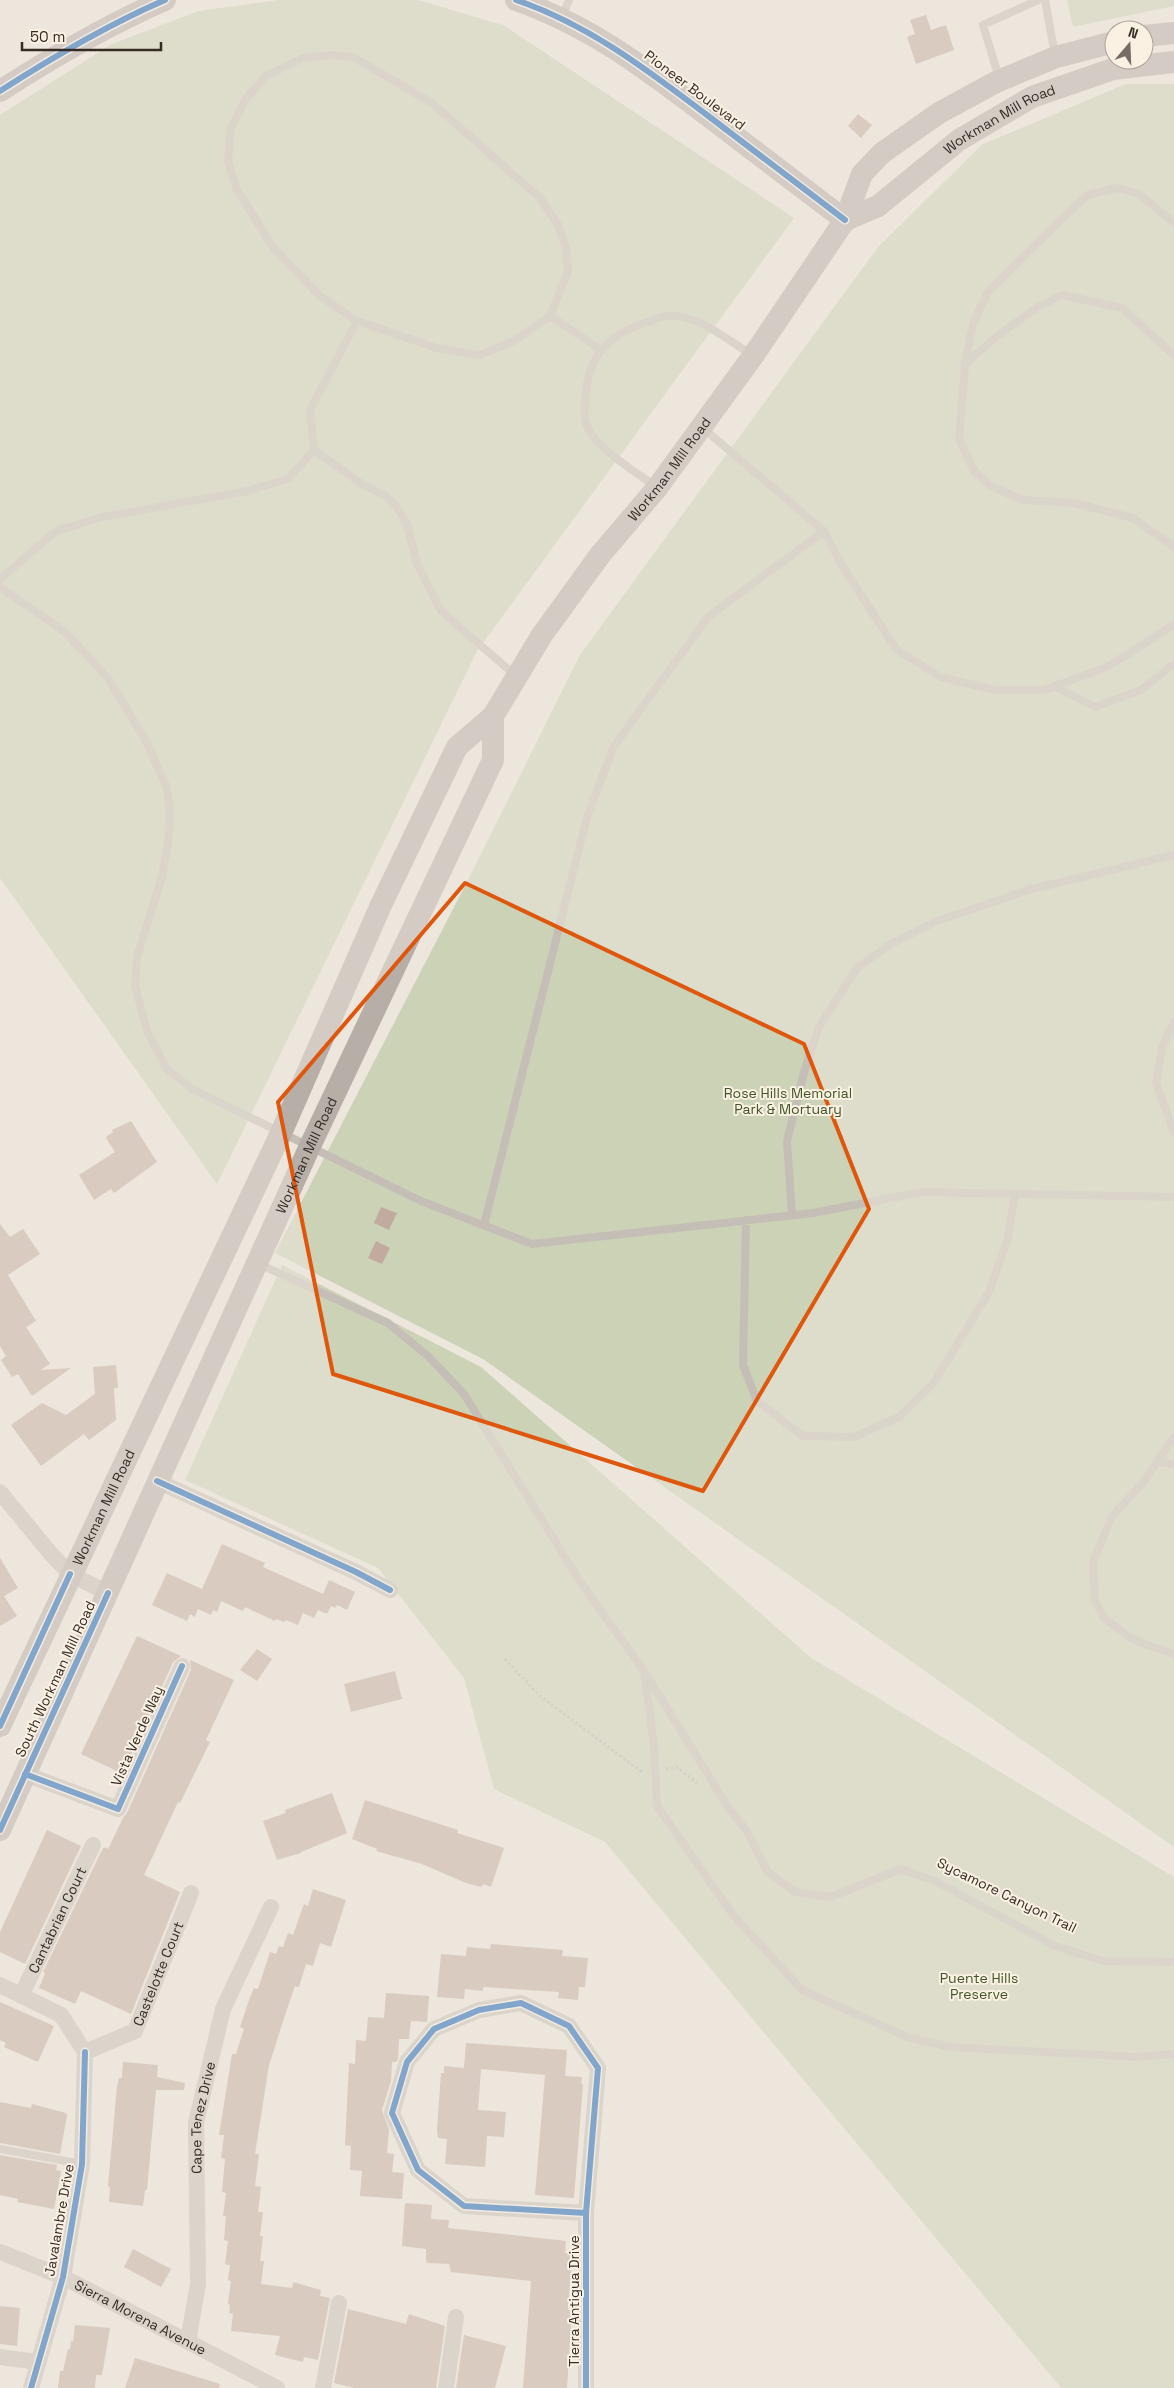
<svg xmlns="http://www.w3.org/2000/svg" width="1174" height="2388" viewBox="0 0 1174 2388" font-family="'Space Grotesk',sans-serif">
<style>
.green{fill:#ccd2b6}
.building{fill:#c1aa9e}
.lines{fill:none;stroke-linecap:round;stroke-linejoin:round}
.path{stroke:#beb6af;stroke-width:3;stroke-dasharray:2.5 2.5;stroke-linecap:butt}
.lane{stroke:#c5beb6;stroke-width:8}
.street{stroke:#c5beb6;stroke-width:16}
.secondary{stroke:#b6aea7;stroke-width:22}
.cycleway-casing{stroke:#faf1e3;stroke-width:9}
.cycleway{stroke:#0057b8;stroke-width:6}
.marked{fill:none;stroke:#df570d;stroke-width:4;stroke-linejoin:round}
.labels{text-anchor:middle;stroke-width:4;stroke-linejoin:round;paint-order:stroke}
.street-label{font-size:14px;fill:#352b25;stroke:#faf1e3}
.park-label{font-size:14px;fill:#425528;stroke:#faf1e3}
</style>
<rect width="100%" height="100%" fill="#ece6dd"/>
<!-- green -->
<path class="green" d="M278,0H418L503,25L794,218L477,651L217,1184L0,878V115L112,44L199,11Z
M1067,0H1174V6L1073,27Z
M1126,84H1174V1847L483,1359L275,1253L467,882L580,655L685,511L878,247L983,144Z
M282,1265L481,1367L810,1657L1174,1877V2388H1061L605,1842L494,1789L464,1678L378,1568L185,1480Z"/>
<!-- building -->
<path class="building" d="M926,15L931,30L946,25L954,50L916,64L907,37L915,34L910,20Z
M858,114L872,125L861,138L848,126Z
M131,1121L157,1162L114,1193L111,1189L94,1200L79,1175L115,1152L106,1138L107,1136L113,1132L112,1130Z
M381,1207L397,1213L389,1230L374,1223Z
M0,1224L10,1237L23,1229L40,1254L8,1275L36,1321L26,1327L50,1364L40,1370L71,1368L32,1396L18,1374L12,1377L1,1360L6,1356L0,1346Z
M376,1241L390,1248L382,1264L368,1258Z
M116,1365L118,1388H114L116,1420L89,1440L84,1434L41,1466L11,1425L42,1403L66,1415L95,1394L93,1367Z
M222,1544L265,1563L263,1567L323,1594L329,1580L355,1592L347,1610L337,1605L335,1608L331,1606L327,1614L318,1610L314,1618L303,1613L298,1625L286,1620L284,1622L276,1619L275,1621L245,1607L243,1611L221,1601L217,1612L213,1610L211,1615L198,1609L195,1617L190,1614L187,1621L152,1605L167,1573L202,1589Z
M0,1558L18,1588L4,1596L17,1616L0,1626Z
M137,1636L181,1656L173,1662L123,1774L81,1754Z
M257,1649L272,1659L257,1681L240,1670Z
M190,1660L234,1680L206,1740L210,1742L180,1803L178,1802L144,1875L180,1892L131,2014L81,1991L75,2004L39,1988L45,1973L43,1972L100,1854L104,1847L108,1849L123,1818L127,1813L191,1670Z
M395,1671L402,1699L351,1712L344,1684Z
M332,1793L347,1833L301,1852V1853L277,1860L263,1821L286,1813L285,1810Z
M365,1800L458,1830L457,1833L504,1848L491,1887L484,1884L481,1887L466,1883L422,1864L376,1851L377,1849L352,1839Z
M47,1830L81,1846L25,1964L0,1952V1932Z
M313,1889L346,1900L331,1947L320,1943L313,1966L306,1964L299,1987L295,1986L287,2009L269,2065L255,2154H259L255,2186L261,2187L258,2212H263L260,2236H263L260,2261H264L261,2284L292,2288L293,2282L321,2290L320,2296L330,2298L318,2360L304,2357L303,2362L275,2355L280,2336L231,2331L233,2314L229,2313L230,2305L228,2304L231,2281L228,2280L230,2265L225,2264L228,2241L224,2240L226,2216H223L226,2193L222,2192L225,2159L221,2158L224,2135H219L232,2054H236L244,2029L240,2027L250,1997L254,1988L258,1989L270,1952L276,1954L279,1946L283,1947L288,1933L293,1935L304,1904L308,1906Z
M491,1944L563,1950L562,1956L588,1958L585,1987H579L578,2000L558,1998L559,1992L483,1987V1991L465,1989L464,1999L437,1997L441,1954L466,1956L467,1947L490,1949Z
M386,1993L429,1996L427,2022L411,2021L409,2039H399L398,2059L396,2062H392L391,2081L382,2110L389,2130L387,2153L394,2154L392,2172L404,2173L402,2199L360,2196L362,2171L350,2170L351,2146L345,2145L349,2063L355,2064L356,2040L366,2041L368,2017L384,2018Z
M0,2002L54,2026L38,2062L4,2047L6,2043L0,2040Z
M466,2043L567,2050L565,2076L582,2077L581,2084H583L574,2198L535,2195L545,2075L481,2069L478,2110L506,2112L504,2137L487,2136L485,2167L445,2164L447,2139L438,2138L437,2130L441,2073H444V2066L464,2068Z
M123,2062L158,2065L157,2077L185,2083L184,2090H156L147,2190H145L143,2206L109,2202L110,2187L108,2186L117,2086L119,2078H122Z
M0,2102L31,2108L32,2104L66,2113L67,2116L60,2154L0,2143Z
M0,2155L57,2165L56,2170L61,2171L54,2209L17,2202L18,2199L0,2195Z
M405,2203L432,2205L431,2219L449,2220L448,2228L566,2241L565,2253L572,2254L568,2310H572L567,2388H523L531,2281L451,2272L449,2264L428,2263L426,2261V2249L402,2246Z
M133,2249L171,2269L161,2287L124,2267Z
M0,2306L20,2308L17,2346L0,2344Z
M348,2309L406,2324L409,2314L445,2326L436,2388H354L334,2383Z
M75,2325L110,2328L102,2375H96L95,2388H58L60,2371H63L68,2349H70L71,2341H73Z
M464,2335L506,2346L495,2388H456Z
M135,2358L220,2384L219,2388H125Z"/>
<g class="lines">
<!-- path -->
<path class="path" d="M505,1659L540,1696L642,1772
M666,1769L677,1767L697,1783"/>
<!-- lane -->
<path class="lane" d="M1045,0L1055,55
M562,17L569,0
M331,55L353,57L432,103L540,198L558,225L566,248L568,272L550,316L512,342L480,355L437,348L357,321L320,296L273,247L237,190L228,161L231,128L245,100L266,76L303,58Z
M999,78L983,25L1038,0
M1174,223L1139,194L1117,188L1088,195L1068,213L988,292L973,324L965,364L959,439L974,471L991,486L1023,500L1074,503L1133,518L1174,547
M550,316L600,349
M965,364L997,336L1038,307L1062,295L1122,308L1174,355
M703,428L824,531L841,564L896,649L940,677L995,690H1044L1107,667L1174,625
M314,450L362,484L386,496L396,506L407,524L417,564L441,611L515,675
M656,487C636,472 606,454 591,434C585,425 584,411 585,401C587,359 605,336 645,323C651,321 659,317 666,316C696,313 728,340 752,355
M0,579L56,531L103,517L247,491L288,479L314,450L310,410L357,321
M0,587L65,632L108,678L146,741L167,788L170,815L168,842L162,877L137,957L135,986L147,1031L167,1069L192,1089L421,1201L532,1244L813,1213L922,1192L1174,1197
M1054,686L1095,707L1141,690L1174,664
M1174,1022L1162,1047L1156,1083L1174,1132
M792,1215L787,1141L805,1069L819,1027L857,968L891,944L937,921L1028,890L1174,855
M746,1220L743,1365L757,1401L803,1436L854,1437L899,1417L933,1384L989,1292L1008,1238L1015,1194
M484,1225L587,817L614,746L708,617L824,531
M259,1264L388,1323L429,1357L464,1394L581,1583L644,1671L728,1807L748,1833L767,1871L795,1892L831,1897L901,1869L937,1882L1055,1946L1103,1961L1174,1962
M1174,1437L1142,1484L1112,1516L1093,1562L1095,1601L1104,1618L1134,1640L1174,1654
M1157,1462L1174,1464
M645,1676L654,1747L657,1806L733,1915L802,1990L910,2038L951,2047L1135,2057L1174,2054
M0,2149L82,2164"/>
<!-- street -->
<g class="street">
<path d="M157,1481L356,1572L390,1590"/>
<path d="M0,1492L51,1554L70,1574L108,1593"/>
<path d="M25,1774L118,1809L182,1666"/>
<path d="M0,1985L61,2015L85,2052"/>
<path id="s1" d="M22,1994L93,1845"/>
<path id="s2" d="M85,2052L135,2031L191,1893"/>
<path id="s3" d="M0,2252L63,2277L277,2388"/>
<path id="s4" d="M188,2341L198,2284L196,2123L223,2009L271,1907"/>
<path d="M0,2357L37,2362"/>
<path d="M31,2388L63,2277L82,2164L85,2052"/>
<path d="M323,2388L339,2303"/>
<path d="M446,2388L456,2317"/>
<path d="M586,2388V2213L598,2068L569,2026L521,2003L479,2010L434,2029L407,2062L392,2113L418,2170L464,2206L586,2213"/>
</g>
<!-- secondary -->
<g class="secondary">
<path d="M516,0C589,25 646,69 707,115C753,150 799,185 845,220"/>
<path d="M1144,36L1174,33"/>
<path d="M0,91C53,57 107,25 165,0"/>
<path id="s5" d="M845,220L878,206L959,140L1032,97L1113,69L1174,62"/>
<path id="s6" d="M0,1726L281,1133L381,905L457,747L493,716L542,635L600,555L657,488L753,356L845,220L862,174L882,153L939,113L996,82L1056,57L1114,42"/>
<path id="s7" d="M0,1830L310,1146L493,760V716"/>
</g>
<!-- cycleway casing -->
<g class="cycleway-casing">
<path id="cycleway" d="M516,0C589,25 646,69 707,115C753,150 799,185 845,220
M0,91C53,57 107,25 165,0
M157,1481L356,1572L390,1590
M0,1726L70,1574
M25,1774L118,1809L182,1666
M0,1830L108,1593
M31,2388L63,2277L82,2164L85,2052
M586,2388V2213L598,2068L569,2026L521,2003L479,2010L434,2029L407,2062L392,2113L418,2170L464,2206L586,2213"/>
</g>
<!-- cycleway -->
<use href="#cycleway" class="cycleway"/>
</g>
<!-- marked area -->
<path d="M0 0H1174V2388H0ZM465,883L804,1044L869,1209L703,1491L333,1374L278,1102Z" fill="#ece6dd" fill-opacity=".55" fill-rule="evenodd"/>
<path class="marked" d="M465,883L804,1044L869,1209L703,1491L333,1374L278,1102Z"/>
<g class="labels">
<!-- street labels -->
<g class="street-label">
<text transform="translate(695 90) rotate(37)" y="5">Pioneer Boulevard</text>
<text dy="5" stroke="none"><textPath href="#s5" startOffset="186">Workman Mill Road</textPath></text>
<text dy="5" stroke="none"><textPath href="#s6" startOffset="1432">Workman Mill Road</textPath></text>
<text dy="5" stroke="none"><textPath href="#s7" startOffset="741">Workman Mill Road</textPath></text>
<text dy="5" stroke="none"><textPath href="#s6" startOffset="242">Workman Mill Road</textPath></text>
<text transform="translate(55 1679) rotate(-65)" y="5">South Workman Mill Road</text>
<text transform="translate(137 1736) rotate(-66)" y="5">Vista Verde Way</text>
<text transform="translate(1007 1895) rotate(26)" y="5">Sycamore Canyon Trail</text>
<text dy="5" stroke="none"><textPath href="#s1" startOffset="82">Cantabrian Court</textPath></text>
<text dy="5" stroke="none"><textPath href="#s2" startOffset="116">Castelotte Court</textPath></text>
<text dy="5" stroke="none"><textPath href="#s4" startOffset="225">Cape Tenez Drive</textPath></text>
<text transform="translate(59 2220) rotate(-80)" y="5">Javalambre Drive</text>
<text transform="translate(574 2301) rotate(-90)" y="5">Tierra Antigua Drive</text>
<text dy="5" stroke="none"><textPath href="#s3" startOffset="155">Sierra Morena Avenue</textPath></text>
</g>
<!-- park labels -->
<g class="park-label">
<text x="788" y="1098">Rose Hills Memorial<tspan x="788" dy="16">Park &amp; Mortuary</tspan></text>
<text x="979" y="1983">Puente Hills<tspan x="979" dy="16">Preserve</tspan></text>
</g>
</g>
<!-- north arrow -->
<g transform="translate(1129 45) rotate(19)"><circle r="24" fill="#faf1e3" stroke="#aba297"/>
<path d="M0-4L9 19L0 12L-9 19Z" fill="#756c65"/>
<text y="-8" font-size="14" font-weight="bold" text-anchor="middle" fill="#352b25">N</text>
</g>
<!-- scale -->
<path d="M22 42v8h139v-8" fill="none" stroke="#352b25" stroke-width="2.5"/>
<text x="30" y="42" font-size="15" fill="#352b25" stroke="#faf1e3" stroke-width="4" paint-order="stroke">50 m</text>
</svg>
